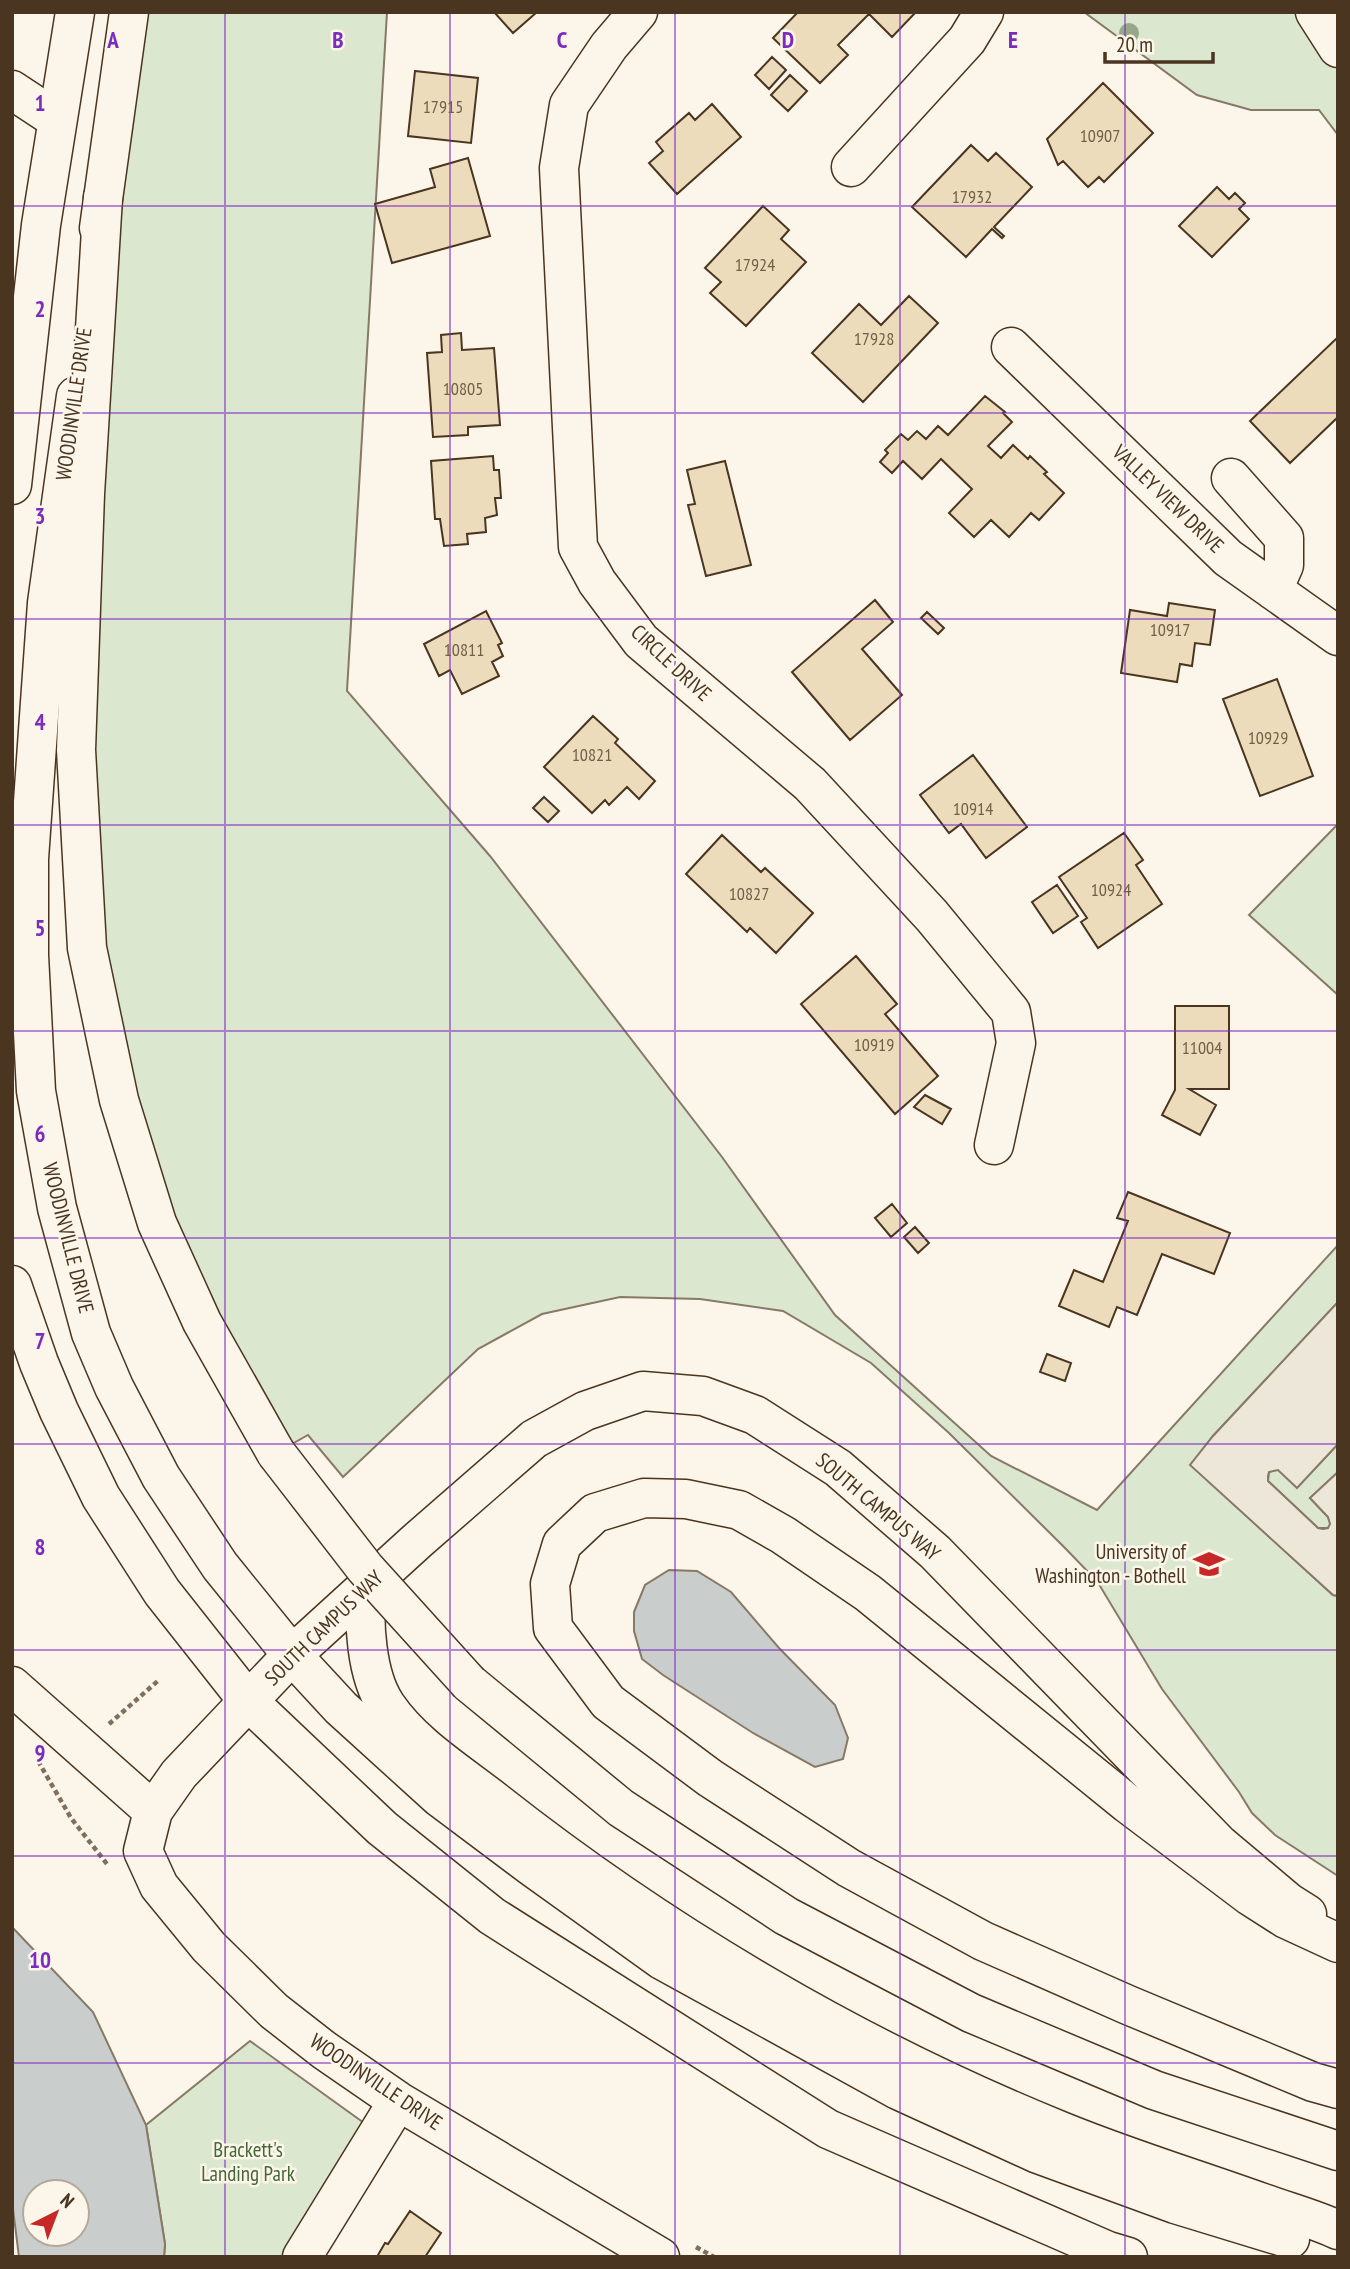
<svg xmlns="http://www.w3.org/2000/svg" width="1350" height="2269" viewBox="0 0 1350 2269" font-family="'PT Sans Narrow',sans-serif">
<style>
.green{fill:#dce7d0;stroke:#887966;stroke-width:2}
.parking{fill:#ede7d9;stroke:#887966;stroke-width:2}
.water{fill:#c9cecd;stroke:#887966;stroke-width:2;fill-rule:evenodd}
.building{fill:#ecdcbc;stroke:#4a3520;stroke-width:2}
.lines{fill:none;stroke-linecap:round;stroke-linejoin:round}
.minor-casing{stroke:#4a3520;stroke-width:41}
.major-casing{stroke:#4a3520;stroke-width:41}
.highway-casing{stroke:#4a3520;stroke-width:41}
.path{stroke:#7f6f5c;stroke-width:4.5;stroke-dasharray:5 3.5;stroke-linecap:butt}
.minor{stroke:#fbf6e9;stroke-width:38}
.major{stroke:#fbf6e9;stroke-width:38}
.highway{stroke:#fbf6e9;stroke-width:38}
.highway-bridge-casing{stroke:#4a3520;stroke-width:41;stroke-linecap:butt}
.highway-bridge{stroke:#fbf6e9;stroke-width:38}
.tree{fill:#96a887}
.grid{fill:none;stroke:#7b2cbf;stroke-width:2;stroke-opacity:0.55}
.labels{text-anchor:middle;stroke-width:5;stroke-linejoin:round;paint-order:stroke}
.number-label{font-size:18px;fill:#725f47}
.street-label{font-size:21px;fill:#4a3520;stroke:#fbf6e9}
.poi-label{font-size:21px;fill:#4a3520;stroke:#fbf6e9;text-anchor:end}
.park-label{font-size:21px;fill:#436837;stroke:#fbf6e9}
.grid-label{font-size:23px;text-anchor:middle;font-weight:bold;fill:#7b2cbf;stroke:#fbf6e9;stroke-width:5;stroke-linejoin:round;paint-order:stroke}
</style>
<rect width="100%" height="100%" fill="#fbf6e9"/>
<!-- green -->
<path class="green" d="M129,12H387L347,691L490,856L722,1157L835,1315L991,1456L1097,1510L1338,1245V1302L1213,1436L1191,1465L1333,1595L1338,1596V1876L1275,1835L1252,1813L1239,1792L1162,1689L1097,1581L1064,1547L949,1433L871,1363L783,1311L700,1299L620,1297L542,1314L478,1349L343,1477L308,1435L276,1453L202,1322L87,948L85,494Z
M1084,12H1338V135L1319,110H1251L1197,95Z
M1338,824V995L1249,915Z
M1338,1444V1472L1310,1498L1328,1517L1331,1524L1328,1528H1318L1268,1481L1269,1472L1278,1469L1297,1487Z
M250,2041L378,2133L302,2257H164L165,2244L146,2125Z"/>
<!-- parking -->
<path class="parking" d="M1338,1302V1444L1297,1488L1278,1470L1269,1472L1268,1476V1481L1318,1528L1323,1529L1328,1528L1330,1524L1328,1517L1310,1498L1338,1472V1596L1333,1595L1190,1465L1213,1436Z"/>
<!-- water -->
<path class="water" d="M669,1570L697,1571L731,1592L779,1648L835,1705L848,1738L843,1759L815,1767L753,1733L663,1675L642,1659L634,1631V1612L645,1585Z
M12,1927L93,2012L146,2125L165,2244L164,2257H19L12,2201ZM35,2192H77V2234H35Z"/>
<!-- building -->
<path class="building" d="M494,12H537L513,33Z
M798,12H916L892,37L869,14L838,45L848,55L820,83L773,38Z
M772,57L786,70L769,89L755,75Z
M415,71L478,78L471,143L408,136Z
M790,75L807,91L788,111L771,95Z
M1103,83L1153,133L1104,182L1099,177L1088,187L1063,161L1058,165L1047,139Z
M712,104L741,137L677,194L649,163L663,151L656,142L689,113L695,120Z
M971,145L988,161L996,153L1032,187L994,227L1004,236L1002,238L992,229L966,257L912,207Z
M468,158L490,236L392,263L375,204L435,187L430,169Z
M1217,187L1229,199L1235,193L1245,203L1239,209L1249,219L1212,257L1179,226Z
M763,206L789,230L781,239L806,262L746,326L710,293L721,282L705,268Z
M909,296L938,323L863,402L812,353L859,304L881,325Z
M461,333L462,350L494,348L500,425L468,427V435L433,437L427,353L442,352L441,335Z
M1338,337V417L1290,463L1250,421Z
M985,396L1005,412L1003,413L1012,422L988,446L1001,458L1013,445L1028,459L1030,456L1047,472L1044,474L1064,493L1039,520L1031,513L1009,537L991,520L974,537L949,513L972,489L941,459L922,479L903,461L892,473L880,462L888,453L885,450L901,434L908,440L917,431L926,439L938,426L948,435Z
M493,456L494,470H499L501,498H495L497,515L485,518L486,532L467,534L468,544L444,546L440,519H435L431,461Z
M725,461L751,565L706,576L688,505L695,504L687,470Z
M875,600L893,622L862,649L902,695L850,740L792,672Z
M1169,603L1215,610L1210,645L1195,643L1192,666L1180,664L1177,682L1121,673L1130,610L1167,616Z
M486,611L502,643L498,645L503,656L492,662L499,676L462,694L450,670L439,676L424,644Z
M927,612L944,628L938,634L921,618Z
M1277,679L1313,776L1260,796L1223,699Z
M593,716L618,739L615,743L655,781L639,799L627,787L609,805L605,800L592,813L544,767Z
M973,755L1027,827L986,858L961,824L949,833L920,795Z
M544,797L559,811L548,822L533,808Z
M1124,833L1143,860L1136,865L1162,904L1098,948L1081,922L1087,918L1059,877Z
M722,835L761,872L765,868L813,913L776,953L750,928L747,932L686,874Z
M1057,885L1078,916L1053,933L1032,902Z
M856,956L897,1004L885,1014L938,1076L895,1114L801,1004Z
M1175,1006H1229V1089H1189L1216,1105L1200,1135L1162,1115L1175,1090Z
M925,1095L951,1109L942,1124L914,1107Z
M1128,1192L1230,1233L1214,1274L1162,1254L1137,1315L1117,1307L1109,1327L1059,1306L1074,1270L1103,1282L1128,1221L1117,1218Z
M892,1204L907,1223L891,1237L875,1218Z
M915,1227L929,1243L918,1253L904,1237Z
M1047,1354L1071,1363L1065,1381L1040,1372Z
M410,2211L441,2233L425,2257H379L378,2255L385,2243L388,2244Z"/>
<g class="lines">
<!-- minor casing -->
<g class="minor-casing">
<path id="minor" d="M638,12L609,46L569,105L559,168L578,547L597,582L641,641L810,784L932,916L1011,1012L1016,1043L994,1145
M1315,12L1338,48
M12,90L56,119
M851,167L967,40L984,12
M1011,347L1228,558L1338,636
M1231,478L1284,538V565L1273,590
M12,1686L153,1811
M302,2257L398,2101
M660,2257L398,2101L324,2050L274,2011L209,1947L159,1886L143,1851L153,1811L179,1774L292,1655L417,1541L534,1439L585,1411L643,1391L703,1396L755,1415L838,1468L935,1552L1219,1844L1288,1902L1307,1914"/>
</g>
<!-- major casing -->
<g class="major-casing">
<path id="major" d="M99,228L129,12
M76,396L47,603L29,859V955L36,1091L57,1208L91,1333L114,1387L161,1477L220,1566L292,1655
M12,485L41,225L75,12
M12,1285L39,1363L59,1411L101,1497L162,1592L248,1701"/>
</g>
<!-- highway casing -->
<g class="highway-casing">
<path id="highway" d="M103,197L85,494L76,750L87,948L119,1100L157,1223L202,1322L276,1453
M367,1586C363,1621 366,1675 386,1705C413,1745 458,1772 496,1802C666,1936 860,2050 1061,2131C1127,2158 1196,2179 1263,2203C1288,2212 1314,2219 1338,2230
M292,1655L341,1708L439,1797L531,1866L662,1960L898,2090L1038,2154L1175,2204L1290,2239
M469,1683L621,1808L786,1916L971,2013L1154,2090L1338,2151
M248,1701L382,1828L492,1916L828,2129L1108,2251L1128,2257
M1338,1943L1286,1919L1250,1896L1128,1804L868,1593L783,1535L739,1510L686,1499L644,1498L595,1513L562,1544L550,1584L553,1628L608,1702L710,1778L849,1868L983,1941L1128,2005L1313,2082L1338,2089"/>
</g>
<!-- path -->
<path class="path" d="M109,1724L160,1679
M38,1761L71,1818L107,1864
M696,2247L714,2257"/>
<!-- minor -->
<use href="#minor" class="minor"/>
<!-- major -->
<use href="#major" class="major"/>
<!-- highway -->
<use href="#highway" class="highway"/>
<!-- highway-bridge casing -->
<g class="highway-bridge-casing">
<path id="highway-bridge" d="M276,1453L365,1568L469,1683"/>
</g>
<!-- highway-bridge -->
<use href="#highway-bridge" class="highway-bridge"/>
</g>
<!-- trees -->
<circle class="tree" cx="1129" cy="33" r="10"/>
<!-- grid -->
<path class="grid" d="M225,12V2257M450,12V2257M675,12V2257M900,12V2257M1125,12V2257M12,206H1338M12,413H1338M12,619H1338M12,825H1338M12,1031H1338M12,1238H1338M12,1444H1338M12,1650H1338M12,1856H1338M12,2063H1338"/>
<!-- icons -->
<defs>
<g id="university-bare" transform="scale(2.415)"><path d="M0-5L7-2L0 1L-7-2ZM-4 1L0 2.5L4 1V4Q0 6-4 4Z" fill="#c62828" stroke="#fbf6e9" stroke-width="2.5" paint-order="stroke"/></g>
</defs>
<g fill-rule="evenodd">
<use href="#university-bare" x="1209" y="1564"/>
</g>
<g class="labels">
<!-- number labels -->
<g class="number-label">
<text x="443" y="113">17915</text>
<text x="1100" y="142">10907</text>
<text x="972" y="203">17932</text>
<text x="755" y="271">17924</text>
<text x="874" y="345">17928</text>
<text x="463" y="395">10805</text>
<text x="1170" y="636">10917</text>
<text x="464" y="656">10811</text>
<text x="1268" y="744">10929</text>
<text x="592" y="761">10821</text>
<text x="973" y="815">10914</text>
<text x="1111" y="896">10924</text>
<text x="749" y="900">10827</text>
<text x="874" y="1051">10919</text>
<text x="1202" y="1054">11004</text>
</g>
<!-- street labels -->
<g class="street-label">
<text transform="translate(74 404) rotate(-82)" y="7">WOODINVILLE DRIVE</text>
<text transform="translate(1168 499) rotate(44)" y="7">VALLEY VIEW DRIVE</text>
<text transform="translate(671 663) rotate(43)" y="7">CIRCLE DRIVE</text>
<text transform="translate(68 1238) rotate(76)" y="7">WOODINVILLE DRIVE</text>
<text transform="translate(878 1507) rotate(40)" y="7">SOUTH CAMPUS WAY</text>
<text transform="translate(324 1628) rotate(-44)" y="7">SOUTH CAMPUS WAY</text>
<text transform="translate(376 2082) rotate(34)" y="7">WOODINVILLE DRIVE</text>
</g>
<!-- poi labels -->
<g class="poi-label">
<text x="1186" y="1559">University of<tspan x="1186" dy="24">Washington - Bothell</tspan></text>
</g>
<!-- park labels -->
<g class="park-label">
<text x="248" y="2157">Brackett's<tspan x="248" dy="24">Landing Park</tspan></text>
</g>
</g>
<g class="grid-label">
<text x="113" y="48">A</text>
<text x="338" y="48">B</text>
<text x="562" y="48">C</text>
<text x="788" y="48">D</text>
<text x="1013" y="48">E</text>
<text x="40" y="111">1</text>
<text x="40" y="317">2</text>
<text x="40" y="524">3</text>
<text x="40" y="730">4</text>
<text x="40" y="936">5</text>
<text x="40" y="1142">6</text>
<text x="40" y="1349">7</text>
<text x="40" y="1555">8</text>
<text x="40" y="1761">9</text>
<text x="40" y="1968">10</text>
</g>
<!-- border -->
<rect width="1350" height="2269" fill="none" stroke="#4a3520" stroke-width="28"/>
<!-- north arrow -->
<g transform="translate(56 2213) rotate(42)"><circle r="33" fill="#fbf6e9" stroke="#b4a999" stroke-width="2"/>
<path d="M0-5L12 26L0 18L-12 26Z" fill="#c62828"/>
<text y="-10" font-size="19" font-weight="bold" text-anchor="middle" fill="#4a3520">N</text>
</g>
<!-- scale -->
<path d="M1105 52v10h108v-10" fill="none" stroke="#4a3520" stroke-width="3.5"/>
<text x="1116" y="52" font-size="21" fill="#4a3520" stroke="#fbf6e9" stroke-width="5" paint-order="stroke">20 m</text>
</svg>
